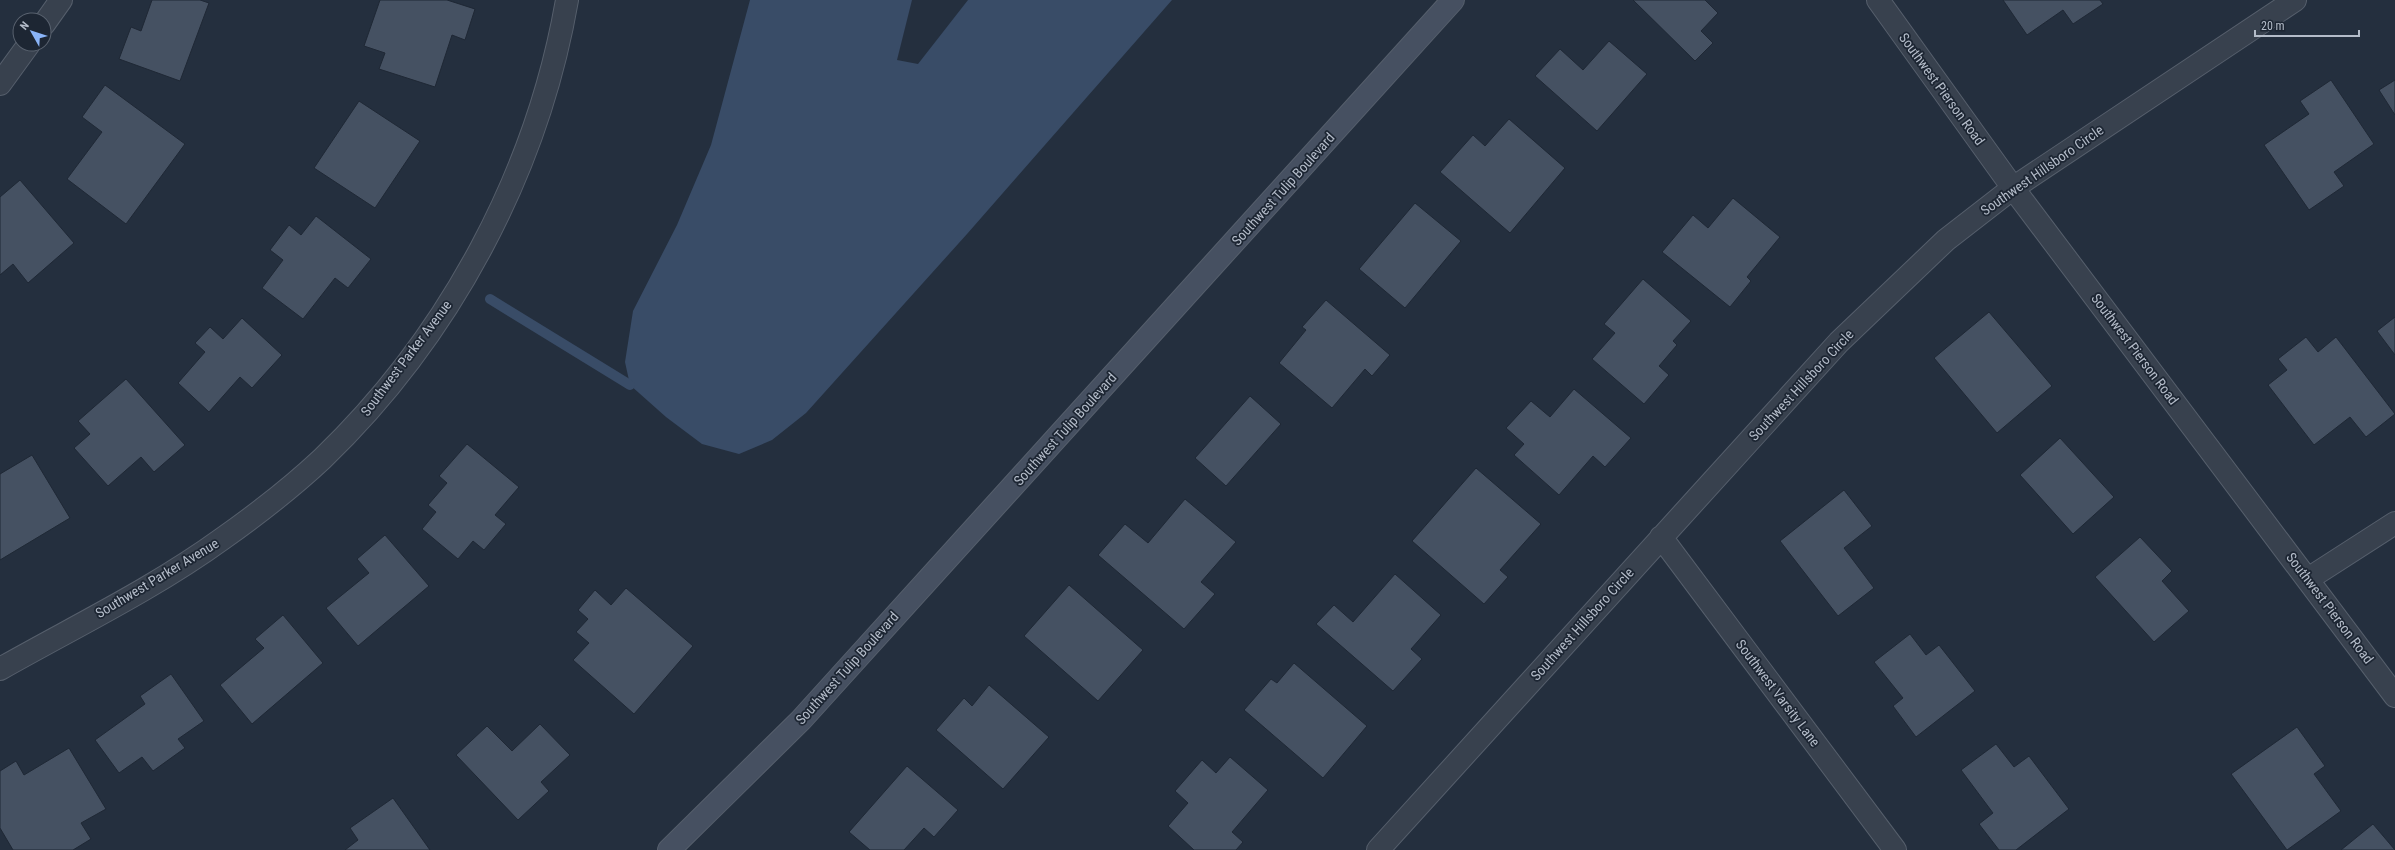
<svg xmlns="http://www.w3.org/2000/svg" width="2395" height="850" viewBox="0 0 2395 850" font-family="'Roboto Condensed',sans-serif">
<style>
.water{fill:#394c67}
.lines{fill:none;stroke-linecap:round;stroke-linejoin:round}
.stream{stroke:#394c67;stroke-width:10}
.building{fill:#455162;stroke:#1f2835}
.street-casing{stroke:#565f6c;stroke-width:24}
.secondary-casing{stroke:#565f6c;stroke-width:24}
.street{stroke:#38414e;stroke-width:22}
.secondary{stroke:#465061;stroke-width:22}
.labels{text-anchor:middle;stroke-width:3.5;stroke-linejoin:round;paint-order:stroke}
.street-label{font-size:14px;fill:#b4bcc9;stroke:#1d2633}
</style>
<rect width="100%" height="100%" fill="#242f3e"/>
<!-- water -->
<path class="water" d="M750,0H912L897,60L918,64L968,0H1172L967,234L806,413L772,440L739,454L702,444L666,417L630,385L625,362L633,311L677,225L711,145Z"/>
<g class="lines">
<!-- stream -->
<path class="stream" d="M490,299L630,385"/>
</g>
<!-- building -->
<path class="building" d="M152,0H200L209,3L180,81L119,59L131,27L141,31Z
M380,0H447L475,9L465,40L452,35L435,87L379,69L385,53L364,46Z
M1633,0H1705L1718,13L1701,31L1713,43L1695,61Z
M2003,0H2100L2103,4L2073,24L2063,10L2027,35Z
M1609,41L1647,74L1597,131L1535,76L1560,49L1583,70Z
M2331,80L2374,144L2334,172L2344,186L2309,210L2264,145L2309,114L2300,101Z
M2395,80V115L2379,90Z
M105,85L185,144L126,224L67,179L102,132L82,117Z
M359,101L420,141L375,208L314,168Z
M1509,119L1565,168L1510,233L1440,172L1473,135L1485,146Z
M20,180L74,243L28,283L13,264L0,275V197Z
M1733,198L1780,237L1747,277L1751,281L1730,307L1662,252L1693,215L1708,228Z
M1415,203L1461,241L1405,308L1359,269Z
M316,216L371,259L348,288L335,278L303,319L262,288L283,260L270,250L289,225L301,235Z
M1643,279L1691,321L1673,341L1677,345L1659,366L1669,375L1644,404L1592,359L1615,333L1604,324Z
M1326,300L1390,355L1372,376L1365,369L1332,408L1279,363L1306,330L1302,327Z
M1989,312L2052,386L1997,433L1934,358Z
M2395,317V355L2377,331Z
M242,318L282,355L252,388L240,377L209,412L178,383L205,352L195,343L210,327L223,339Z
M2306,337L2318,352L2336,337L2395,414L2366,437L2350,417L2314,445L2268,385L2287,370L2278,359Z
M126,379L185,445L154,472L141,457L108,486L74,448L90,434L78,421Z
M1574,389L1631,438L1605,467L1593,456L1559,495L1514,455L1524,444L1506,428L1531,401L1550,417Z
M1250,396L1281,424L1226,486L1195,458Z
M2060,438L2114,497L2073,534L2020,475Z
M467,444L519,487L495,515L506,524L484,550L473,541L458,559L422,529L436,512L428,505L447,483L439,476Z
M32,455L70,518L0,560V474Z
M1476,468L1541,524L1500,570L1508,577L1484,604L1412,541Z
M1844,490L1872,526L1844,548L1874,588L1838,616L1780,541Z
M1185,499L1236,542L1201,582L1215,594L1184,629L1098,555L1125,524L1148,543Z
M385,535L429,586L358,646L326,608L369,573L357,559Z
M2140,537L2172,571L2162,581L2189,611L2154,642L2095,577Z
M1395,574L1441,615L1411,649L1422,659L1393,691L1316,624L1334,605L1353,622Z
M1069,585L1143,650L1098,701L1024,636Z
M626,588L693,646L634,714L573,660L589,643L576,632L588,619L578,610L595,590L611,605Z
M283,615L323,663L252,724L220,685L264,648L255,639Z
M1910,634L1926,655L1939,645L1975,691L1916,737L1893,706L1903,698L1874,662Z
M1294,663L1367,726L1323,778L1244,710L1271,679L1277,683Z
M171,674L204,721L178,739L185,748L153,771L142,757L119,773L95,740L145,704L140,696Z
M989,685L1049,737L1003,789L936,730L964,698L972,706Z
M540,724L570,755L541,782L549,791L518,820L456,755L487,726L512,751Z
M2297,727L2325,766L2314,774L2341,811L2287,850L2231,774Z
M1996,744L2014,767L2029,756L2069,809L2016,850H1999L1979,824L1993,813L1961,770Z
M69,748L106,809L81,823L91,839L73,850H13L0,828V771L16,761L24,775Z
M1230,757L1268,790L1232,832L1243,842L1236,850H1194L1168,826L1188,803L1175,791L1202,760L1216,773Z
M907,766L958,810L934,837L924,828L904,850H870L849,832Z
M393,798L430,850H345L358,840L350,828Z
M2373,824L2395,850H2341Z"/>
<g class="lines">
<!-- street casing -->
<g class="street-casing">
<path id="street" d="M1878,0L2013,188L2395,696
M44,24L61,0
M0,84L29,44
M1661,537L1895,850
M2308,579L2395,523
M0,669C74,627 153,589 222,539C256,515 291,488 322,459C449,337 537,173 567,0
M1378,850L1839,342L1946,240L2013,188L2295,0"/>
</g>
<!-- secondary casing -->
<g class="secondary-casing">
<path id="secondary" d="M669,850L801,720L1453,0"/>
</g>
<!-- street -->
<use href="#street" class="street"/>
<!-- secondary -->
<use href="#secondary" class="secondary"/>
</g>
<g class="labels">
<!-- street labels -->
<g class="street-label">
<text transform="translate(1942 89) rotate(54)" y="5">Southwest Pierson Road</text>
<text transform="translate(2042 170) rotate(-35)" y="5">Southwest Hillsboro Circle</text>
<text transform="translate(1283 189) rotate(-48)" y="5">Southwest Tulip Boulevard</text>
<text transform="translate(2135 349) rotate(53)" y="5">Southwest Pierson Road</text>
<text transform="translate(406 358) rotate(-53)" y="5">Southwest Parker Avenue</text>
<text transform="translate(1801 385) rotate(-47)" y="5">Southwest Hillsboro Circle</text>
<text transform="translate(1065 429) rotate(-48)" y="5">Southwest Tulip Boulevard</text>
<text transform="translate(157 578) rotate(-31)" y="5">Southwest Parker Avenue</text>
<text transform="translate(2330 608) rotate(53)" y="5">Southwest Pierson Road</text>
<text transform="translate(1582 624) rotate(-48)" y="5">Southwest Hillsboro Circle</text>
<text transform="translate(847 668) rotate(-48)" y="5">Southwest Tulip Boulevard</text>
<text transform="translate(1778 693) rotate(53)" y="5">Southwest Varsity Lane</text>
</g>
</g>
<!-- north arrow -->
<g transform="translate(32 32) rotate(309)"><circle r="19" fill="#1d2633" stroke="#59626f"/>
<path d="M0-3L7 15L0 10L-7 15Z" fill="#8ab4f8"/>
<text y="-6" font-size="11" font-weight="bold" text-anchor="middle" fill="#b4bcc9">N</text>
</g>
<!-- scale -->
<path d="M2255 30v6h104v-6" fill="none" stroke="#b4bcc9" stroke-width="2"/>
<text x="2261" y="30" font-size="12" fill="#b4bcc9" stroke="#1d2633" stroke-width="3" paint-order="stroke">20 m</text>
</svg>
